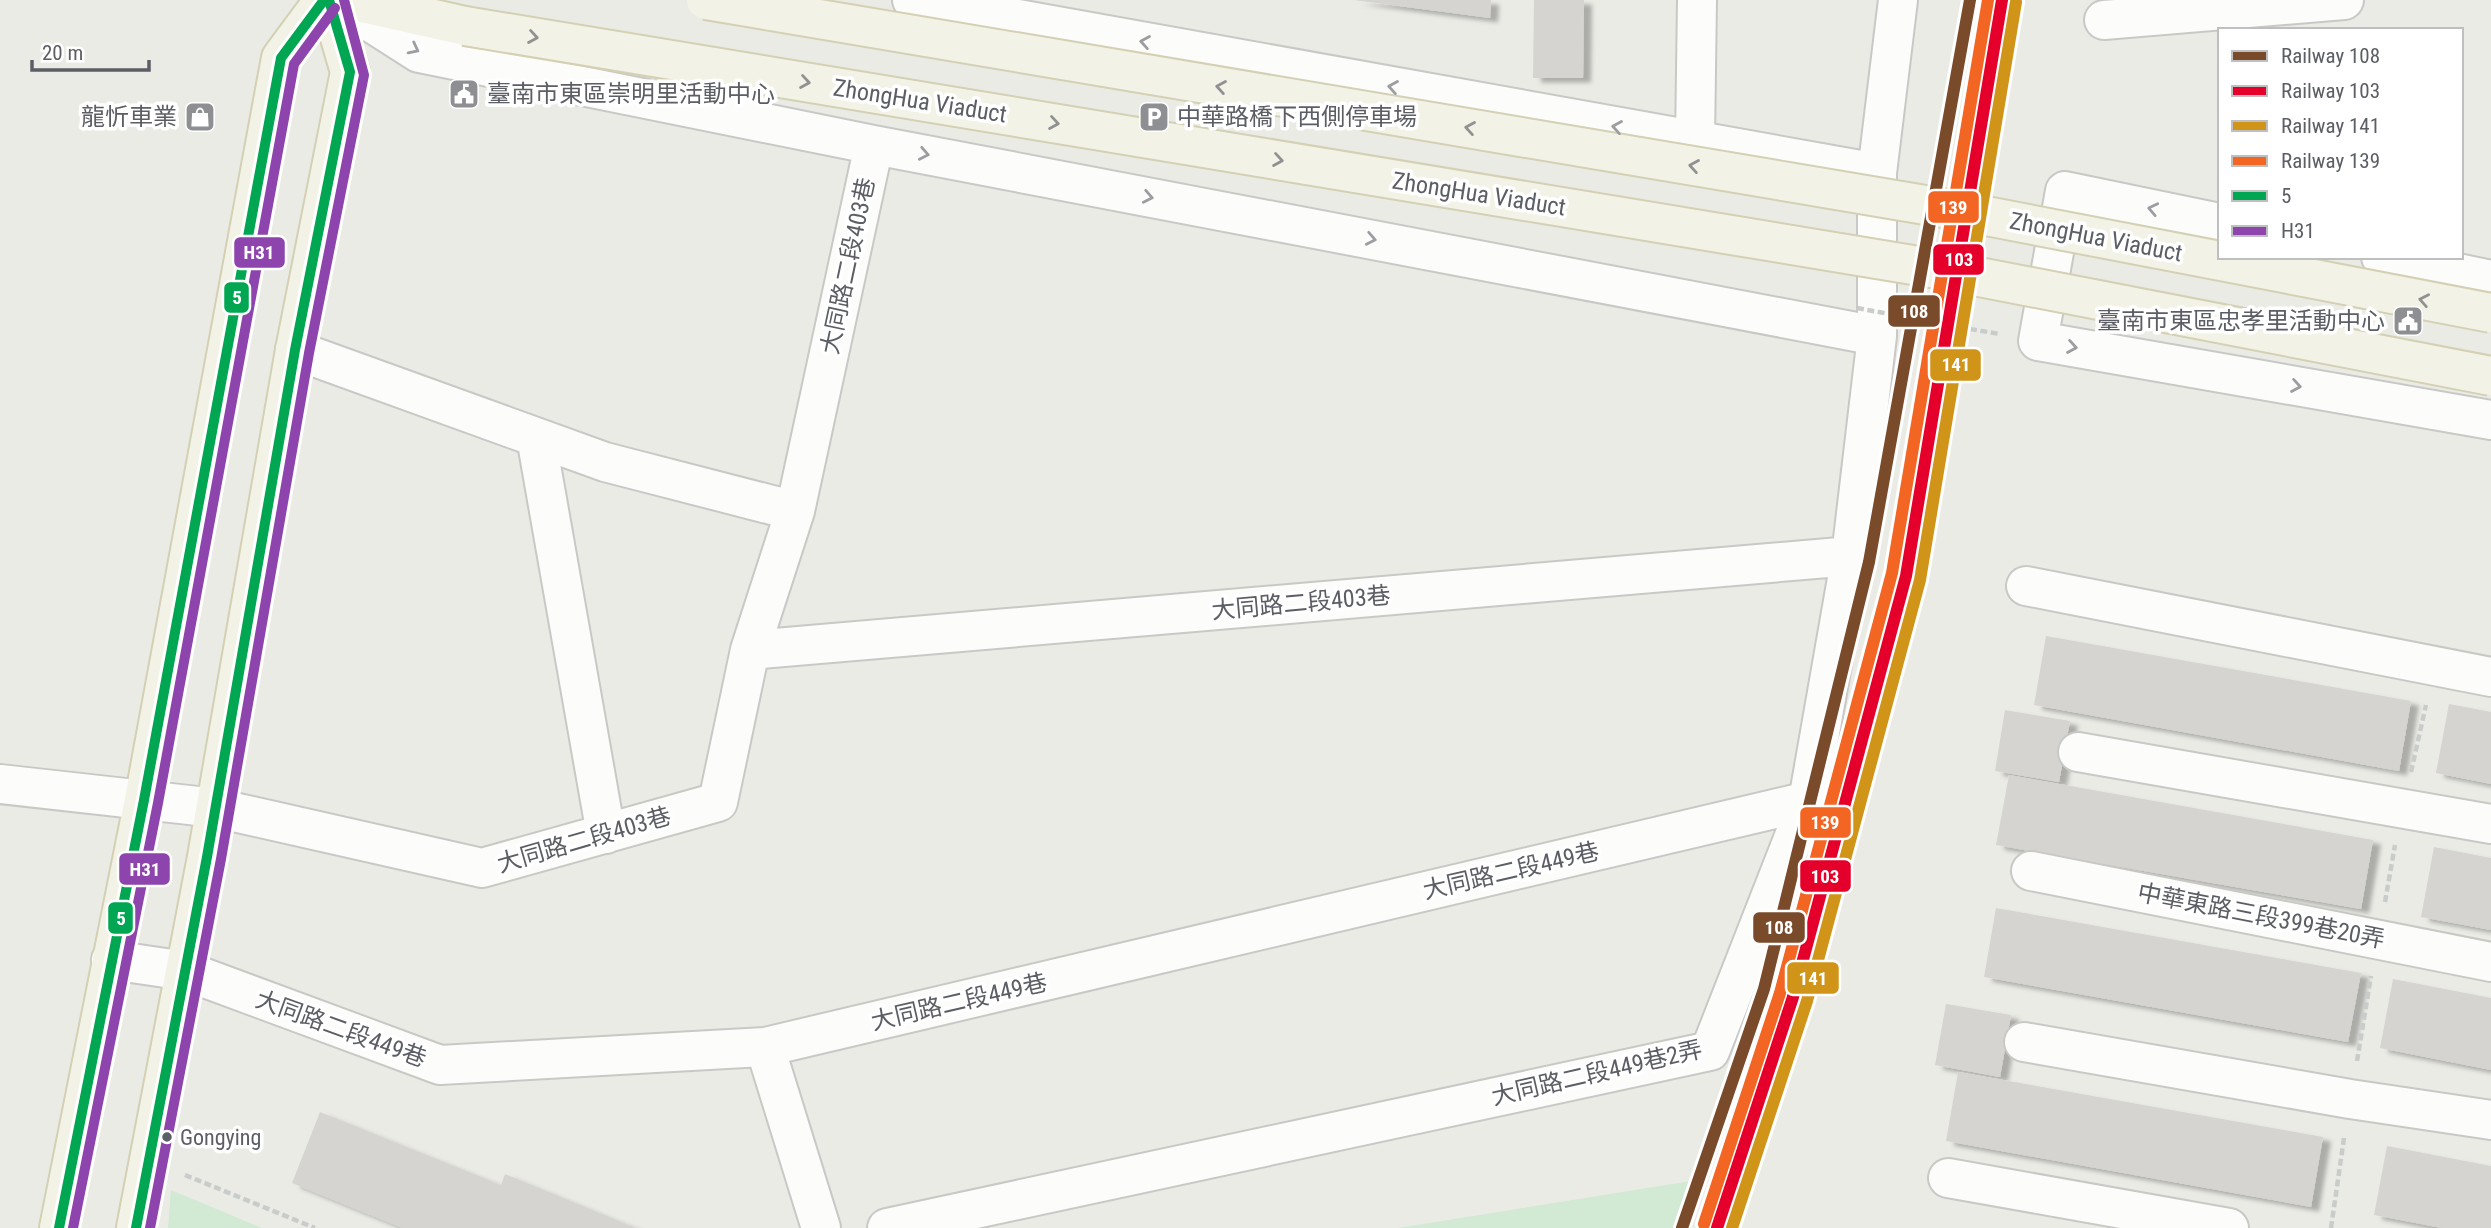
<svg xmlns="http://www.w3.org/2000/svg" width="2491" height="1228" viewBox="0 0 2491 1228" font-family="'Roboto Condensed','Noto Sans TC',sans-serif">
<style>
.green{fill:#d2e9d3}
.building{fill:#d5d4d1;filter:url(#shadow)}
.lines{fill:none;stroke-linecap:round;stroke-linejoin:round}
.minor-casing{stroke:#c8c8c6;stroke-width:42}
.major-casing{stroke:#d4d0b3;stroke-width:42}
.path{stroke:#c8ccca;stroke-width:4.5;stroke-dasharray:7 3.5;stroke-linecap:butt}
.minor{stroke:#fcfcfb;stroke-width:38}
.major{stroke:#f3f2e7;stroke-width:38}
.major-bridge-casing{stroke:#d4d0b3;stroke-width:42;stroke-linecap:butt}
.path-bridge{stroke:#c8ccca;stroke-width:4.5;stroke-dasharray:7 3.5;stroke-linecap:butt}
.major-bridge{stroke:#f3f2e7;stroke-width:38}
.bus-1-casing{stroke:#fff;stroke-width:16}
.bus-2-casing{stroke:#fff;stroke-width:16}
.bus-1{stroke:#00a651;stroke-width:10}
.bus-2{stroke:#8e44ad;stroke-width:10}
.rail-1-casing{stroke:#fff;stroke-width:18}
.rail-2-casing{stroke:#fff;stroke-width:18}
.rail-3-casing{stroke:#fff;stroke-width:18}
.rail-4-casing{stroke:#fff;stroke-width:18}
.rail-1{stroke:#7a4b2a;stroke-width:12}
.rail-2{stroke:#e4002b;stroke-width:12}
.rail-3{stroke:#d09419;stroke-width:12}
.rail-4{stroke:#f26522;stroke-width:12}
.oneway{stroke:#909292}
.oneway2{stroke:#9b9da0}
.bus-dot{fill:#5b5e64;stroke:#fff;stroke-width:2.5}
.labels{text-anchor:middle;stroke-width:7;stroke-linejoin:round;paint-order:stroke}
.bus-label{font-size:22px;fill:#5b5e64;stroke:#fff;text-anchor:start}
.poi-label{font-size:24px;fill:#5b5e64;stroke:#fff;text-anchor:start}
.street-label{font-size:24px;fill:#5b5e64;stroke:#fff}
.line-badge{stroke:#fff;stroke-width:2.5}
.badge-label{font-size:19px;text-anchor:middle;font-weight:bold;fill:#fff}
</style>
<defs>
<filter id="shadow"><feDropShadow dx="8" dy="4.5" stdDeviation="2" flood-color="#0004"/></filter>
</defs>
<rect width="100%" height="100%" fill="#ebebe6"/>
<!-- green -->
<path class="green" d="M1697,1180L1676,1228H1398Z
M171,1190L262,1228H168Z"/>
<!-- building -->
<path class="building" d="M1354,0H1491L1490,18Z
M1534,0H1584L1583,78H1533Z
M2046,636L2411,701L2399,771L2034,705Z
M2449,704L2491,712V784L2436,773Z
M2005,710L2070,721L2059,782L1995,771Z
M2009,775L2373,840L2361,909L1996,845Z
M2434,847L2491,858V930L2421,917Z
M1996,908L2361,973L2348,1042L1984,977Z
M2393,979L2491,998V1070L2380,1048Z
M1946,1004L2011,1015L2000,1077L1935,1065Z
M1958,1072L2323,1137L2311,1207L1946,1141Z
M320,1112L501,1185L505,1174L636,1228H403L292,1183Z
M2387,1146L2491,1166V1228H2442L2374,1215Z"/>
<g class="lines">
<!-- minor casing -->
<g class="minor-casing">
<path id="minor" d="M336,0L419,53L874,145L1877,336
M912,0L1877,173
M2104,20L2344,0
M1695,141L1697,0
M2220,223L2065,191L2038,341L2491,420
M2381,257L2491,280
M295,350L605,462L795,511
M536,437L606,834
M2026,586L2491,677
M750,650L1851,556
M2078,752L2491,824
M0,784L216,808L482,868L718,802L750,650L795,511L874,145
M2031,871L2491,962
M111,960L186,971L440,1065L765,1047L1808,801
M2024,1042L2350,1099L2491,1120
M765,1047L821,1228
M1948,1178L2229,1228
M887,1228L1710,1051L1808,801L1851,556L1877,336V173L1898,0"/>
</g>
<!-- major casing -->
<g class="major-casing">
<path id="major" d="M349,0L465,26
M59,1228L144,800L281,58L324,0
M136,1228L207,857L295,350L350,72L329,0"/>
</g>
<!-- path -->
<path class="path" d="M1970,329L2000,334
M2411,772L2426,705
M2385,902L2395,845
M2357,1061L2371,976
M185,1175L315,1228
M2331,1228L2344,1138"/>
<!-- minor -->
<use href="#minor" class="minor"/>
<!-- major -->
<use href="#major" class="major"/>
<!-- major-bridge casing -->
<g class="major-bridge-casing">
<path id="major-bridge" d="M706,0L1955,210L2491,313
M465,26L1943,270L2491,376"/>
</g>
<!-- path-bridge -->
<path class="path-bridge" d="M1857,308L1970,329"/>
<!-- major-bridge -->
<use href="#major-bridge" class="major-bridge"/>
<!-- bus-1 casing -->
<g class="bus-1-casing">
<path id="bus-1" d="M59,1228L144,800L281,58L324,0
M136,1228L207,857L295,350L350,72L329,0"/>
</g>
<!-- bus-2 casing -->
<g class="bus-2-casing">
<path id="bus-2" d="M73,1228L158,803L294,64L335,8
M150,1228L221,859L309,353L364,75L344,0"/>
</g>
<!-- bus-1 -->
<use href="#bus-1" class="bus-1"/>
<!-- bus-2 -->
<use href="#bus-2" class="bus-2"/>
<!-- rail-1 casing -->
<g class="rail-1-casing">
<path id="rail-1" d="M1682,1228L1764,989L1869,562L1970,0"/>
</g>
<!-- rail-2 casing -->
<g class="rail-2-casing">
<path id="rail-2" d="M1717,1228L1793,997L1906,576L2002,0"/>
</g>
<!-- rail-3 casing -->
<g class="rail-3-casing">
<path id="rail-3" d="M1732,1228L1807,1001L1920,580L2016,2"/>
</g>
<!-- rail-4 casing -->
<g class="rail-4-casing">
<path id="rail-4" d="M1704,1224L1780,993L1892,573L1988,0"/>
</g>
<!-- rail-1 -->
<use href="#rail-1" class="rail-1"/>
<!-- rail-2 -->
<use href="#rail-2" class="rail-2"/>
<!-- rail-3 -->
<use href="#rail-3" class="rail-3"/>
<!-- rail-4 -->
<use href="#rail-4" class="rail-4"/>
</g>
<!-- one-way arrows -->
<defs><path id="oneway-chevron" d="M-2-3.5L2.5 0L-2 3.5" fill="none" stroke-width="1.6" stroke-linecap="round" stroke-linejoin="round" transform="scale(1.75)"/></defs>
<g class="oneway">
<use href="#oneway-chevron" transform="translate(533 37) rotate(9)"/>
<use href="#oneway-chevron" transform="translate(805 82) rotate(9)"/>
<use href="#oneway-chevron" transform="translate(1221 87) rotate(-170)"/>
<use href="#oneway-chevron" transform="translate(1054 123) rotate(9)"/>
<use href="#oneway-chevron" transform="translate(1470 128) rotate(-170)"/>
<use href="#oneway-chevron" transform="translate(1278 160) rotate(9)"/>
<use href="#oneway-chevron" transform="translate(1694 166) rotate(-170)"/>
<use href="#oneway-chevron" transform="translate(2424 300) rotate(-169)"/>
</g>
<g class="oneway2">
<use href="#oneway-chevron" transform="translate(1145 42) rotate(-170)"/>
<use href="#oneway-chevron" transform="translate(414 49) rotate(27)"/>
<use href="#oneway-chevron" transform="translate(1393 87) rotate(-170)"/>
<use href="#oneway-chevron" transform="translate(1617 127) rotate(-170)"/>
<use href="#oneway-chevron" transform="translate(924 154) rotate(11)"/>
<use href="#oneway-chevron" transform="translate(1148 197) rotate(11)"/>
<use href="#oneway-chevron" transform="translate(2153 209) rotate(-168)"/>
<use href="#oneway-chevron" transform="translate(1371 239) rotate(11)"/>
<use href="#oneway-chevron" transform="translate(2072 347) rotate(10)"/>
<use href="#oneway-chevron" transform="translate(2296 386) rotate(10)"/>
</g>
<!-- icons -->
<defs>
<g id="civic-square" transform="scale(1.575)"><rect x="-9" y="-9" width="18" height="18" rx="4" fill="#8d8f92" stroke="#fff"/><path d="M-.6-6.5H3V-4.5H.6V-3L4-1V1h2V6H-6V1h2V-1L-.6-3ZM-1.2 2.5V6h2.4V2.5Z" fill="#fff"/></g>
<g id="shop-square" transform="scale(1.575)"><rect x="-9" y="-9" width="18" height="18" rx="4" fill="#8d8f92" stroke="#fff"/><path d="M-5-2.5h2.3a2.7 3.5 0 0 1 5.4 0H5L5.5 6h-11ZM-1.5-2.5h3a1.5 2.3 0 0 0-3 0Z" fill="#fff"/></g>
<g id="parking-square" transform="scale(1.575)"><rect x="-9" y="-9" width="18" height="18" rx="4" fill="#8d8f92" stroke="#fff"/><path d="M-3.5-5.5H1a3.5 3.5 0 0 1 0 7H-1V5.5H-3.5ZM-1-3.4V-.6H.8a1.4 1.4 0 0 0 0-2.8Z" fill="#fff"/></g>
</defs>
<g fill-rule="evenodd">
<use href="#civic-square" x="464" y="94"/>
<use href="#shop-square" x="200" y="117"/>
<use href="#parking-square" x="1154" y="117"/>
<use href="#civic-square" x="2408" y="321"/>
</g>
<!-- markers -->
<circle class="bus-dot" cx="167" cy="1137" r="6"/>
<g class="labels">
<!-- bus labels -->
<g class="bus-label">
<text x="180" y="1145">Gongying</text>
</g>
<!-- poi labels -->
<g class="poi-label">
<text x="487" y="102">臺南市東區崇明里活動中心</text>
<text x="177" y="125" text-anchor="end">龍忻車業</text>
<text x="1177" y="125">中華路橋下西側停車場</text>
<text x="2385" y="329" text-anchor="end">臺南市東區忠孝里活動中心</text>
</g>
<!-- street labels -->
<g class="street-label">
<text transform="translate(920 101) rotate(9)" y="8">ZhongHua Viaduct</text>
<text transform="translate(1479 194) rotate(9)" y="8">ZhongHua Viaduct</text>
<text transform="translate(2096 237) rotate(11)" y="8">ZhongHua Viaduct</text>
<text transform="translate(848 266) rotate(-78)" y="8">大同路二段403巷</text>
<text transform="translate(1301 603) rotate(-5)" y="8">大同路二段403巷</text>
<text transform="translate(584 840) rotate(-16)" y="8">大同路二段403巷</text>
<text transform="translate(1511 871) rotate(-13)" y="8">大同路二段449巷</text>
<text transform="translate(2261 916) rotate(11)" y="8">中華東路三段399巷20弄</text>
<text transform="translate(959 1002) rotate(-13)" y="8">大同路二段449巷</text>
<text transform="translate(341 1029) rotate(20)" y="8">大同路二段449巷</text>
<text transform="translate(1597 1073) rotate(-13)" y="8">大同路二段449巷2弄</text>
</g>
</g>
<g class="line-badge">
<rect x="1927" y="190" width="53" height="34" rx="7" fill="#f26522"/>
<rect x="233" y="236" width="53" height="33" rx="7" fill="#8e44ad"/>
<rect x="1932" y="243" width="53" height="33" rx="7" fill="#e4002b"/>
<rect x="223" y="281" width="27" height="33" rx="7" fill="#00a651"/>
<rect x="1887" y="294" width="54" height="34" rx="7" fill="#7a4b2a"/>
<rect x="1929" y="348" width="53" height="34" rx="7" fill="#d09419"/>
<rect x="1799" y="806" width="53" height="33" rx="7" fill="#f26522"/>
<rect x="118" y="852" width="53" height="34" rx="7" fill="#8e44ad"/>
<rect x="1799" y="859" width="53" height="34" rx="7" fill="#e4002b"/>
<rect x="107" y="901" width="27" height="34" rx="7" fill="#00a651"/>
<rect x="1752" y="911" width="54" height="33" rx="7" fill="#7a4b2a"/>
<rect x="1786" y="961" width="54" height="34" rx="7" fill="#d09419"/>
</g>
<g class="badge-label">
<text x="1953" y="214">139</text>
<text x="259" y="259">H31</text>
<text x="1959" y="266">103</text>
<text x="237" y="304">5</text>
<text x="1914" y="318">108</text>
<text x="1956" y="371">141</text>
<text x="1825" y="829">139</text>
<text x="145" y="876">H31</text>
<text x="1825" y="883">103</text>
<text x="121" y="925">5</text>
<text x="1779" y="934">108</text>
<text x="1813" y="985">141</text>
</g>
<!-- legend -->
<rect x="2218" y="28" width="245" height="231" fill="#ffffff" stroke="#bdbfc1" stroke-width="2"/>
<rect x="2232" y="51" width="35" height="10" fill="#7a4b2a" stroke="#bdbfc1" stroke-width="2"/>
<text x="2281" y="63" font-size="21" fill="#5b5e64">Railway 108</text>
<rect x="2232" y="86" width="35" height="10" fill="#e4002b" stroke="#bdbfc1" stroke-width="2"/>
<text x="2281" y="98" font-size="21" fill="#5b5e64">Railway 103</text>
<rect x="2232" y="121" width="35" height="10" fill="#d09419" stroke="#bdbfc1" stroke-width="2"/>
<text x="2281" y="133" font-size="21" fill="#5b5e64">Railway 141</text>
<rect x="2232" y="156" width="35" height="10" fill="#f26522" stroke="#bdbfc1" stroke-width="2"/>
<text x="2281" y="168" font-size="21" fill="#5b5e64">Railway 139</text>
<rect x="2232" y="191" width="35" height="10" fill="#00a651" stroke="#bdbfc1" stroke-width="2"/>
<text x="2281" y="203" font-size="21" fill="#5b5e64">5</text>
<rect x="2232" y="226" width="35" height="10" fill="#8e44ad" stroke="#bdbfc1" stroke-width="2"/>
<text x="2281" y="238" font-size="21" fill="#5b5e64">H31</text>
<!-- scale -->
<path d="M32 60v10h117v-10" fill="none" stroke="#5b5e64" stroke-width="3.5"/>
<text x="42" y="60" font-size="21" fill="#5b5e64" stroke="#ffffff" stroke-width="5" paint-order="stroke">20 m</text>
</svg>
